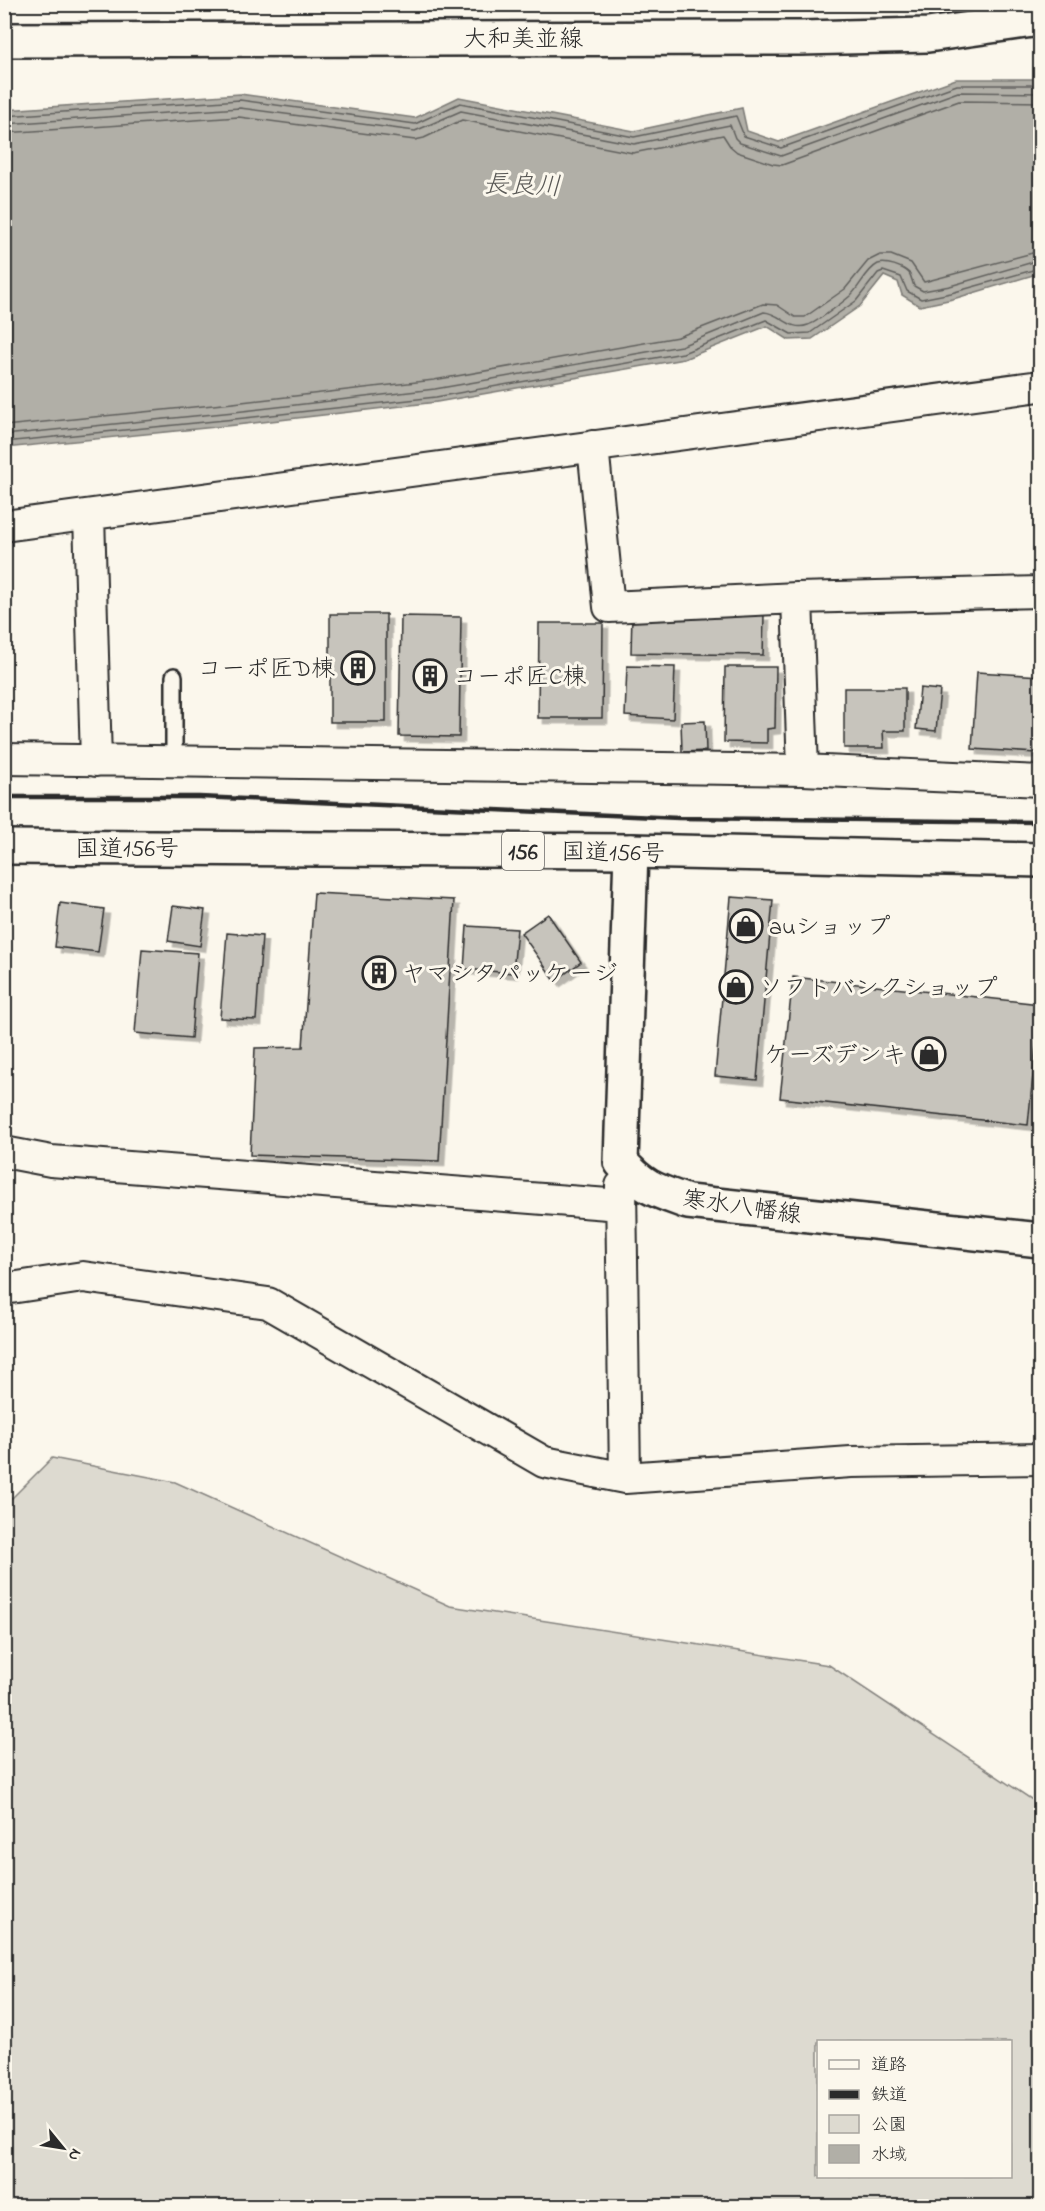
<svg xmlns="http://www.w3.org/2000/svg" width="1045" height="2211" viewBox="0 0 1045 2211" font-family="'Indie Flower','Klee One',sans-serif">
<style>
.green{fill:#dddad0;stroke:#84827e;stroke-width:1.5;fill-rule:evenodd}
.water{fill:#b1afa7;stroke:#7b7a75;stroke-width:1.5}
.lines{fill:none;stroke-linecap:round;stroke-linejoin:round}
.shore{stroke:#61605d;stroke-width:1.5}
.building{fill:#c7c4bc;stroke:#2b2b2b;stroke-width:1.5;filter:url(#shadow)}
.service-casing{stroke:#2b2b2b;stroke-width:20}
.minor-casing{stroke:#2b2b2b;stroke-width:34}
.secondary-casing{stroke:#2b2b2b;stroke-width:38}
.primary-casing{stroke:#2b2b2b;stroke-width:38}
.trunk-casing{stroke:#2b2b2b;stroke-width:38}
.service{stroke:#fbf7ec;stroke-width:15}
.minor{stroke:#fbf7ec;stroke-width:30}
.secondary{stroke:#fbf7ec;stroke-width:33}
.primary{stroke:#fbf7ec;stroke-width:33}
.trunk{stroke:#fbf7ec;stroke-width:33}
.rail{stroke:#2b2b2b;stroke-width:4.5}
.labels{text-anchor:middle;stroke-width:6;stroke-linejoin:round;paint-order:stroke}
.shield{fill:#fbf7ec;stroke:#696865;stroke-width:1.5}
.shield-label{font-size:22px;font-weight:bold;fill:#2b2b2b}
.street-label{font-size:24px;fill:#2b2b2b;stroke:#fbf7ec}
.poi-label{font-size:24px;fill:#2b2b2b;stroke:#fbf7ec;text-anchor:start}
.water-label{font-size:26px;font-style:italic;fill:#5a5956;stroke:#fbf7ec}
</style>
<defs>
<filter id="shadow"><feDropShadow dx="5.5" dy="5.5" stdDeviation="0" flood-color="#0004"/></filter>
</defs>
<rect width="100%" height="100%" fill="#fbf7ec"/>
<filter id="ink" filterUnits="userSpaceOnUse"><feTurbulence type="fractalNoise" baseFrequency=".0167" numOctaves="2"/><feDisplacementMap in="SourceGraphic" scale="12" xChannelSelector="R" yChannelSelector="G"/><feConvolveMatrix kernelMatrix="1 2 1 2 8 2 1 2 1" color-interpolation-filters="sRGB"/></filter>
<g filter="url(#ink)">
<!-- green -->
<path class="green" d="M52,1458L175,1482L450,1606L829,1665L1040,1805V2206H5V1505ZM818,2042H1010V2176H818Z"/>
<!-- water -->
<path class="water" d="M956,79H1040V273L953,299L920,306L902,295L898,282L884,276L860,306L812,339L789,340L767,326L684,359L437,402L236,425L5,448V110L240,94L415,118L459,97L634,131L742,108L747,131L779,142Z"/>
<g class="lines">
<!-- shore -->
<path class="shore" d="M4,116L240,100L415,124L460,103L634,137L736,116L744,136L781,148L957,85H1040
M4,124L240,108L415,131L461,111L634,144L730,125L735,138L740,143L781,156L958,92L1040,93
M4,133L239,117L415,140L424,138L462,120L633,153L723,135L730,146L737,152L773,164L782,165L959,101L1040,102
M4,426L233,403L434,380L678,337L763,304L777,305L795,317H805L845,289L868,261L880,255H891L911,263L924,282L1040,251
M4,435L234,412L435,389L681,346L764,312C781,313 790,332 808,325C816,323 843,302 850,296C860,287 866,270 878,264C886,261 903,267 909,273C912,277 912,282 914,286L923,291L950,286L1040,260
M4,442L235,419L436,397L683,353L766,320L791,334L810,333L856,301L878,273L883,271L901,277L907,291L921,299L951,293L1040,268"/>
</g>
<!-- building -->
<path class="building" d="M632,613L764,615L763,655L631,653Z
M330,614H386V722H330Z
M401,616L461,617L459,737L399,736Z
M539,623H603L602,718H538Z
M627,666L675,667L673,719L625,716Z
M725,667H776L775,728L767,729V743L724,742Z
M977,672L1040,676L1036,753L972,749Z
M844,688H905V731H883L884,748H844Z
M920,688L940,690L936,731L916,729Z
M705,721L706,751L682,752L681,722Z
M314,893L454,900L439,1161L250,1155L255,1048L303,1047Z
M731,897L773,900L757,1080L715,1076Z
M60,903L104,909L98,952L55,947Z
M173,906L205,910L200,946L168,941Z
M548,914L581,962L555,981L521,933Z
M467,926L517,929L513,973L464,969Z
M227,933L262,936L256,1020L220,1018Z
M142,949L198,953L191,1038L135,1033Z
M793,977L1040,1004L1028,1125L780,1098Z"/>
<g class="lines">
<!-- service casing -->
<g class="service-casing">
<path id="service" d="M174,676V762"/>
</g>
<!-- minor casing -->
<g class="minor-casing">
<path id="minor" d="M593,446L609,607L797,598L1040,592
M89,515L96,761
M4,526L1040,386
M797,598L803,770
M4,759L803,770L1040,781
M4,1152L51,1161L621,1205
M621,1186L625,1478
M4,1289L83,1277L268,1303L544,1462L625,1478L851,1462L1040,1459"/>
</g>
<!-- secondary casing -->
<g class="secondary-casing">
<path id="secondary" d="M631,851L621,1162C643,1188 657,1191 688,1202L1040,1240"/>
</g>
<!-- primary casing -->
<g class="primary-casing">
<path id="primary" d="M4,40L801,38L928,35L1040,19"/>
</g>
<!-- trunk casing -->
<g class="trunk-casing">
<path id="trunk" d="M4,847L631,851L1040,860"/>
</g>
<!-- service -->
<use href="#service" class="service"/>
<!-- minor -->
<use href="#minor" class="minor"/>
<!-- secondary -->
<use href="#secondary" class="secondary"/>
<!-- primary -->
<use href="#primary" class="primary"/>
<!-- trunk -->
<use href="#trunk" class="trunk"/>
<!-- rail -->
<path class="rail" d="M4,797H199L679,818L1040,822"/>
</g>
</g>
<!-- icons -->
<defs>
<g id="building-ring" transform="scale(1.725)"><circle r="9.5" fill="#fbf7ec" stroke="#2b2b2b" stroke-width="1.5"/><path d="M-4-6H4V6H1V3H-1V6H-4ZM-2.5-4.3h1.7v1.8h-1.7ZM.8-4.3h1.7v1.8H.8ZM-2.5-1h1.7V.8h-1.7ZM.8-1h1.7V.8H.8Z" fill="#2b2b2b"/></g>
<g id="shop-ring" transform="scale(1.725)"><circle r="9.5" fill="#fbf7ec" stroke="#2b2b2b" stroke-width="1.5"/><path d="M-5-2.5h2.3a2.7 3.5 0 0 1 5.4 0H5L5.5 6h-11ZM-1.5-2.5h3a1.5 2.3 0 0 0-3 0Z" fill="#2b2b2b"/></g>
</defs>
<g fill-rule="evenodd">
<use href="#building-ring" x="358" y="668"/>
<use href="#building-ring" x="430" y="676"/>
<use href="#shop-ring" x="746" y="926"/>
<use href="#building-ring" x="379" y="973"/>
<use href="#shop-ring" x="736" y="987"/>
<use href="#shop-ring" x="929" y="1054"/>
</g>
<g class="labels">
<!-- shield labels -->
<rect class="shield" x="502" y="832" width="42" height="38" rx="4.5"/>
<g class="shield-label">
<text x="523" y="859">156</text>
</g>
<!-- street labels -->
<g class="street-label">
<text x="523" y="46">大和美並線</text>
<text x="127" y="856">国道156号</text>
<text transform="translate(613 852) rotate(1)" y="8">国道156号</text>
<text transform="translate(742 1206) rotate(8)" y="8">寒水八幡線</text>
</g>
<!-- poi labels -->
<g class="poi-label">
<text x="335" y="676" text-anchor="end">コーポ匠D棟</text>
<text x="453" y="684">コーポ匠C棟</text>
<text x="769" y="934">auショップ</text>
<text x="402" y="981">ヤマシタパッケージ</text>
<text x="759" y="995">ソフトバンクショップ</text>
<text x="906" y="1062" text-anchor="end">ケーズデンキ</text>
</g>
<!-- water labels -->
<g class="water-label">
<text transform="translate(522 184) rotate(2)" y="9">長良川</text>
</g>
</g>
<!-- margin -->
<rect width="1045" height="2211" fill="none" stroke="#fbf7ec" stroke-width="24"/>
<rect x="12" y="12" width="1021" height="2187" fill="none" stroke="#2b2b2b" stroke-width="2" filter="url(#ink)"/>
<!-- legend -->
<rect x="817" y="2040" width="195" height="138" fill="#fbf7ec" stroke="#a8a59f" stroke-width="1.5"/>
<rect x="829" y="2060" width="30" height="9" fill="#fbf7ec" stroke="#a8a59f" stroke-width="1.5"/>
<text x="871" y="2070" font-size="18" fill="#2b2b2b">道路</text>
<rect x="829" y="2090" width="30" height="9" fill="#2b2b2b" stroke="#a8a59f" stroke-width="1.5"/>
<text x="871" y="2100" font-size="18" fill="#2b2b2b">鉄道</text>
<rect x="829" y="2115" width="30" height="18" fill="#dddad0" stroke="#a8a59f" stroke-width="1.5"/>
<text x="871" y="2130" font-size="18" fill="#2b2b2b">公園</text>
<rect x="829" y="2145" width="30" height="18" fill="#b1afa7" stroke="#a8a59f" stroke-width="1.5"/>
<text x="871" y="2160" font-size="18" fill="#2b2b2b">水域</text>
<!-- north arrow -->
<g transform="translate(63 2148) rotate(120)" stroke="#fbf7ec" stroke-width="4.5" paint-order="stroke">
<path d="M0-4.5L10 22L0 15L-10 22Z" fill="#2b2b2b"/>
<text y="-9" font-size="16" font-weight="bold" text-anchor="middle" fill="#2b2b2b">N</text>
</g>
</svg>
